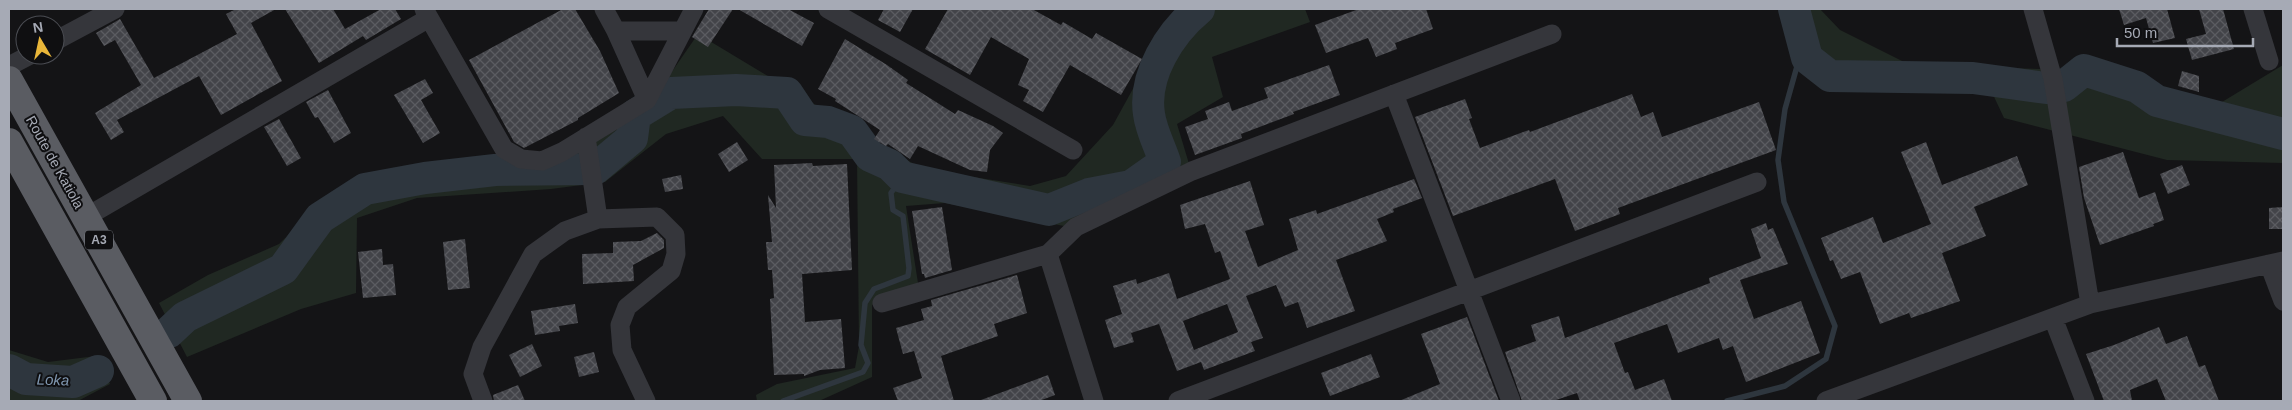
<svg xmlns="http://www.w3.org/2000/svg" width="2292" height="410" viewBox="0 0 2292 410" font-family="Arial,sans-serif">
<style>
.green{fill:#202822}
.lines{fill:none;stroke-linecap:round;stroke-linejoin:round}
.stream{stroke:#2e363e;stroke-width:5.5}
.river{stroke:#2e363e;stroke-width:32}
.building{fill:url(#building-cross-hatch);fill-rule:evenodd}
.minor{stroke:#35363b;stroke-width:19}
.trunk{stroke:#5a5c62;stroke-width:28}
.labels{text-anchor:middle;stroke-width:4;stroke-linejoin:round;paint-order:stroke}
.shield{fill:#0f0f11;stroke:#797c84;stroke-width:1}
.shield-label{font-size:12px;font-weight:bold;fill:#a6aab5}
.street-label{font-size:14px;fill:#a6aab5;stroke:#0f0f11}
.water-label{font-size:15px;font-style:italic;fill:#7f96af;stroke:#0f0f11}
</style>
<defs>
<pattern id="building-cross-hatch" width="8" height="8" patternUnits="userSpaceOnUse" patternTransform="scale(1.25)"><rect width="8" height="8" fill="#434449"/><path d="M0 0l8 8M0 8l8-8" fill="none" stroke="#5b5c61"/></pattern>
</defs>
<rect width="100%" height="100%" fill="#141416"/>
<!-- green -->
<path class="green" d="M1180,9H1305L1310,22L1212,57L1223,97L1177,124L1190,167L1064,226L945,203L906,206L918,283L872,305V377L819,401H757L756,395L777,384L855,368L859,346L857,159H762L723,116L666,134L605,182L551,189L417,198L357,218L356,293L301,309L187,357L159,303L208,275L279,244L318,206L402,169L556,164L644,112L698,34L922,169L1030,186L1066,176L1113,125L1173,16Z
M1783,9H1820L1840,30L1912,66L2040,69L2175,90L2222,102L2283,65V163L2167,160L2004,118L1988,84L1858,88C1830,64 1809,35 1783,9Z
M9,350L48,362L96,356L110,384L78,401H9Z"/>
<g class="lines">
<!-- stream -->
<path class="stream" d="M783,401L863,372L868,363L861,345L865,303L874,289L908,276L909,268L903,216L893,210L891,193L902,177
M1727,401L1785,386L1826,359L1835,326L1784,202L1778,160L1785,109L1803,45"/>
<!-- river -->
<path class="river" d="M1794,9L1807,58L1830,76L1973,78L2046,88L2064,86L2084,70L2137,87L2157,101L2283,134
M169,332L185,317L283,269L320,218L365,189L425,178L495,170L595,169L632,138L635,115L671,93L736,90L787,93L805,120L828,122L852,131L870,156L890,165L902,177L1049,210L1089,194L1131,186L1165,162C1160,147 1151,130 1149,114C1143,75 1170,33 1199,9
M9,370L26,379L73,382L98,371"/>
</g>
<!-- building -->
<path class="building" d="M236,9H276L251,23L282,81L221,115L199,76L117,120L124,132L111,140L95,113L141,85L115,40L104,46L96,33L120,19L154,78L237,34L226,14Z
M285,9H333L345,29L381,9H395L401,19L366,40L363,36L319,63Z
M563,9H575L600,51L619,93L578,118V120L524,148L514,142L469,60Z
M709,9H733L708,47L692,37Z
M738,9H788L814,23L802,46Z
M884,9H913L900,32L878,20Z
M948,9H1032L1061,25L1063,22L1092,39L1096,33L1142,59L1121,95L1070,65L1043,112L1023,101L1029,90L1018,85L1029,59L991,37L970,75L925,49Z
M1359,9H1426L1433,29L1395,43L1397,49L1376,57L1368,38L1326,53L1315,25Z
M2119,9H2167L2175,38L2153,43L2146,18L2124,25Z
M2199,9H2223L2234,49L2192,60L2186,39L2206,34Z
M845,39L887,65L908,80L906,83L955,114L958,110L993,126L1003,133L990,150L987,172L970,170L918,146L910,159L888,144L886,146L874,139L880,130L835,101L836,99L818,89Z
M1329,65L1340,95L1293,112L1294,114L1241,134L1242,138L1195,155L1185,127L1208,119L1205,111L1229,102L1232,111L1268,98L1264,88Z
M2182,71L2199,76V92L2178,86Z
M425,79L433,93L421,100L440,133L423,143L394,95Z
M328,90L351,133L334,143L318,117L315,118L306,102Z
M1632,94L1641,117L1653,112L1662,137L1759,102L1776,150L1618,208L1620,214L1575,231L1555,179L1453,216L1415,117L1465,99L1472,118L1469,119L1480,148L1529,130L1530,132Z
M279,119L301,158L287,166L264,127Z
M737,142L748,160L729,172L718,154Z
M1926,142L1942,185L2017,156L2028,185L1974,207L1986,236L1942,253L1960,301L1911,318L1909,313L1880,324L1860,272L1841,279L1833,260L1830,261L1821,238L1873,217L1883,243L1931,224L1901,152Z
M2123,152L2139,198L2155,192L2164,220L2153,224L2154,226L2100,245L2084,198L2079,167Z
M812,163L813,166L847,164L852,270L802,274L805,322L841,319L845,368L820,370L804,376V374L774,375L770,299L774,298L772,270H768L766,242H772L768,195L776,208L774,165Z
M2182,165L2190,185L2168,194L2160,174Z
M681,175L683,189L665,192L662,179Z
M1414,179L1422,198L1393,209L1394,212L1377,219L1387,241L1336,260L1355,311L1307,328L1298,302L1285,307L1276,285L1246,296L1263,338L1251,342L1255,351L1204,370L1201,362L1177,371L1159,324L1131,333L1134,342L1114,348L1105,320L1122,314L1113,286L1136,279L1137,284L1169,273L1177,299L1230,279L1220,251L1215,253L1205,224L1185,229L1180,205L1250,181L1264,225L1245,231L1258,267L1298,250L1289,219L1316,210L1317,214ZM1227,304L1238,332L1194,350L1183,321Z
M942,207L952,270L925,278L924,274H922L912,211Z
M2283,207V229H2269V208Z
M1766,223L1768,230L1773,228L1788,264L1740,280L1754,319L1801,301L1820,353L1746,382L1733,346L1723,350L1719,338L1678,353L1667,324L1614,343L1625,373L1628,372L1635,390L1664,379L1672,401H1580L1577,393L1553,401H1522L1505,352L1536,341L1531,325L1559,316L1565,338L1710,283L1709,278L1761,258L1751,229Z
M657,233L664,240V248L633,265L634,281L583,284L582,254L613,253V242L641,241Z
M465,239L470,288L448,290L443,242Z
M382,249L383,265L393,264L396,295L363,298L358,252Z
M1017,275L1027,313L994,324L998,336L941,356L954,401H898L893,388L922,378L914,351L903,354L896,328L924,320L921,309L932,306L931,300Z
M575,304L578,323L559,326L560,331L535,335L531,311Z
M1467,317L1499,401H1399L1440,384L1421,334Z
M2159,327L2166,344L2187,336L2199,367L2205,365L2219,401H2166L2157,379L2130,390L2132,401H2104L2086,354L2114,345Z
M532,344L542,366L520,377L509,355Z
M594,352L599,372L579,377L574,357Z
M1371,354L1380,377L1330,396L1321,373Z
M1048,375L1055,395L1039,401H981V400Z
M518,385L525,401H494L493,395Z"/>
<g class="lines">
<!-- minor -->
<path class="minor" d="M424,9L504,149L521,159L542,161L562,152L647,100L694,9
M604,9L616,31L647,100
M828,9L1073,150
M2033,9L2053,79L2090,304
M2253,9L2269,61
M616,31H682
M55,41L115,9
M9,66L30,55
M1394,94L1511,401
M586,137L598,219L657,217L675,235L676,254L671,271L627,307L620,325L622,350L646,401
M86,217L429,18
M1048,254L1094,401
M2269,264L2283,301
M882,303L1048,254L1076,227L1192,171L1552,34
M2053,318L2085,401
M483,401L473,374L482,347L533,254L565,231L598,219
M1178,401L1757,182
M1826,401L2090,304L2283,261"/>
<!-- trunk -->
<path class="trunk" d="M9,80L188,401
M9,142L153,401"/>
</g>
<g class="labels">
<!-- shield labels -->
<rect class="shield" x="85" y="230.5" width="28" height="19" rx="4"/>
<g class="shield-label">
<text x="99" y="244">A3</text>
</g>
<!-- street labels -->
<g class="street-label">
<text transform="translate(55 162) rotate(61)" y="5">Route de Katiola</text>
</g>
<!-- water labels -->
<g class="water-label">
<text transform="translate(53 380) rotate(2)" y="5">Loka</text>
</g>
</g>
<!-- border -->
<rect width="2292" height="410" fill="none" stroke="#a6aab5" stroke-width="20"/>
<!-- north arrow -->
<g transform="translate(40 40) rotate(351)"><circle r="24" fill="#0f0f11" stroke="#4b4d53"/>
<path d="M0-4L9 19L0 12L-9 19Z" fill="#e9b639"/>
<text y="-8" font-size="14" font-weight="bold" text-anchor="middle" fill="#a6aab5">N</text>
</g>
<!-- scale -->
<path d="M2117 38v8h136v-8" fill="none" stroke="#a6aab5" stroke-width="2.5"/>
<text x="2124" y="38" font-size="15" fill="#a6aab5" stroke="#0f0f11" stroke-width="4" paint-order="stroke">50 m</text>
</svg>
